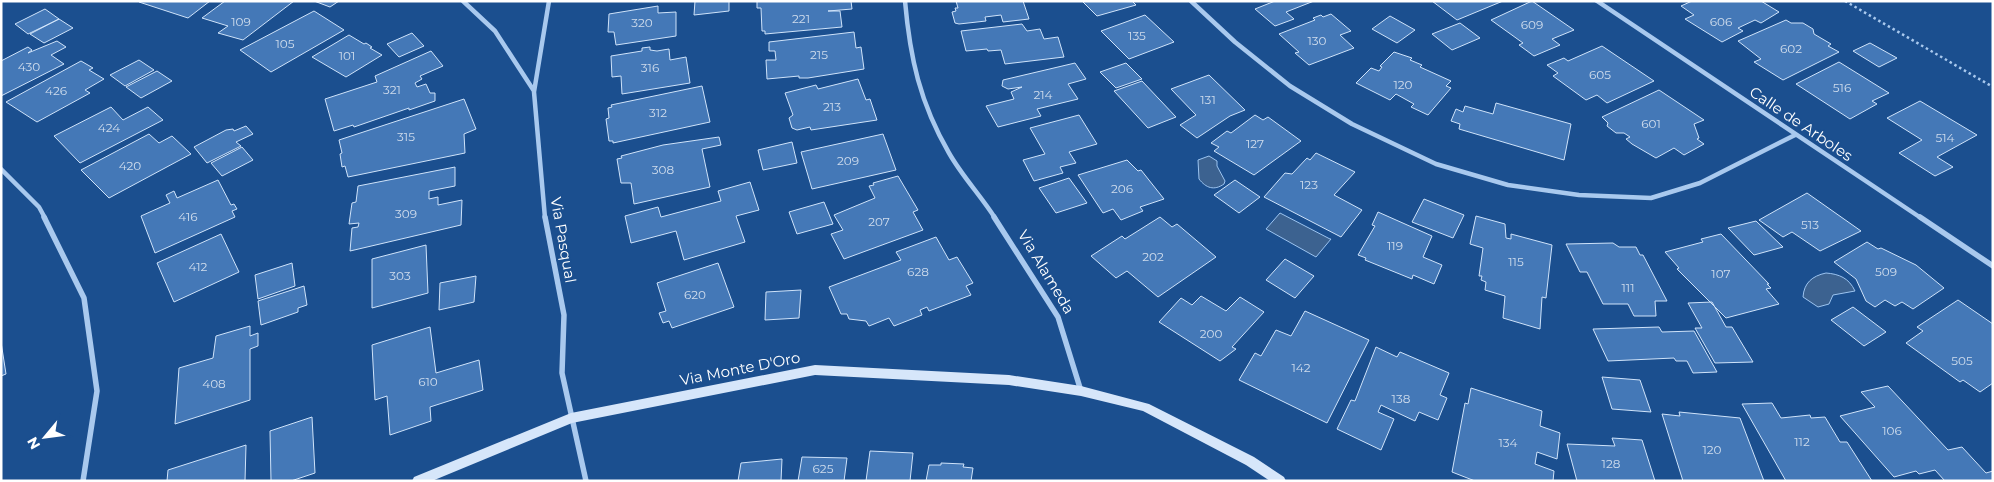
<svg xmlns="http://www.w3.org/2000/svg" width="1994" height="482" viewBox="0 0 1994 482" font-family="Montserrat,sans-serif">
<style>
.water{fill:#3c6290;stroke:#9cc4f0}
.building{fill:#4478b7;stroke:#cfe3fa}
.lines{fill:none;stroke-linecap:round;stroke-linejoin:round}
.path{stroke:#a9c9ee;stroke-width:2.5;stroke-dasharray:2.5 3;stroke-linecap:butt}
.street-far1{stroke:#a9c9ee;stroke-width:4.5}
.street{stroke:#a9c9ee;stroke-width:5.5}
.secondary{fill:#d6e6fa;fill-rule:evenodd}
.labels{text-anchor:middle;stroke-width:4;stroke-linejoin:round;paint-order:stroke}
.number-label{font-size:12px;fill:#d0dded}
.street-label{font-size:15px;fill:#fff;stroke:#1b4f8f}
</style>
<rect width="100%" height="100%" fill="#1b4f8f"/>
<!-- water -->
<path class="water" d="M1209,156L1217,161V166L1225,181L1224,184C1214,191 1206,188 1199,179L1198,160Z
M1280,213L1330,239H1331L1316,257L1266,229Z
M1826,273C1839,274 1849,278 1855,291L1833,295L1829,304L1818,307L1803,297C1804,283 1812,276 1826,273Z"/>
<!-- building -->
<path class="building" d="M210,1L188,18L139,2L140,1Z
M225,1H294L243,40L218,33L228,26L202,18Z
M314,1H339L330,7Z
M695,1H729V11L694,15Z
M757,1H851L852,9L828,11H840L842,27L765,34V31H762L761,8H757Z
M956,1H1023L1029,19L1003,22L1001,15L985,17L986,21L959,24L955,23L952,12L956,11L955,8H958Z
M1082,1H1132L1136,5L1097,16Z
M1275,1H1314L1286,12L1294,19L1275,26L1255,9Z
M1432,1H1503L1457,20Z
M1532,1L1574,30L1552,39L1560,45L1534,56L1519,45L1523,43L1491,20Z
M1692,1H1761L1779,12L1761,23L1755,20L1738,28L1743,31L1722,42L1685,19L1694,15L1681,6Z
M658,6V13L676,12V36L616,45L614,32H608L609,14Z
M45,9L59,19L28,34L15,24Z
M314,11L344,30L271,72L240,50Z
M1331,14L1351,31L1340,35L1354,48L1309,65L1295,53L1299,52L1279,34L1315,20L1313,18L1321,15L1323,17Z
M1145,15L1174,42L1129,59L1101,31Z
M1390,16L1415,30L1397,43L1372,29Z
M59,19L73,28L44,43L30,34Z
M1786,20L1791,23H1803L1813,29L1814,34L1831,44L1828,46L1839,52L1783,80L1754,62L1761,59L1738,41Z
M1460,23L1480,38L1452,50L1432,34Z
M1022,24L1027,31L1040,29L1044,39L1058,37L1064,57L1005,64L1001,50L988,51L987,49L966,51L961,31Z
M854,32L856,48L861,47L864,69L808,78H799V76L767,79L766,60H776L775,51H769V42Z
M412,33L424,46L399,57L387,44Z
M349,35L364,44L366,43L372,47L370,48L382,55L346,77L312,57Z
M57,41L66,47L51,55L64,64L1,96V61L28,47L32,50L28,53Z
M1870,43L1897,58L1879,67L1853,51Z
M1602,46L1654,81L1607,103L1597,95L1586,100L1553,76L1558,73L1547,65L1564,58L1568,61Z
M650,47V50L657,51L669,49L670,60L686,57L690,83L622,94L621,76L612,77L611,56L642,51V48Z
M431,51L443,66L420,76L422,79L415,83L417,87L426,84L430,93H435V101L409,110V108L354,127L353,125L334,131L325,99L377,82L375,76Z
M1394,52L1412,58L1410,60L1422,65L1420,67L1451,81L1446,86L1451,88L1428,115L1411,107L1414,104L1396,94L1390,100L1356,83L1371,68L1379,71L1382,67L1380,66Z
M139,60L154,70L125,86L110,75Z
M81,61L93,68L89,70L104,79L85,90L90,93L37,122L6,102Z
M1839,62L1889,93L1872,101L1877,104L1850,119L1796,84Z
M1075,63L1086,79L1068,84L1078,99L1037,109L1041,116L998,127L986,106L1014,99L1011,92L1022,87L1008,89L1002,86L1003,80Z
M1126,63L1142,79L1116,88L1100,72Z
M157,71L172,81L141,98L126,87Z
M1209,75L1245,110L1230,116L1197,138L1180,125L1196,115L1171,89Z
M858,79L866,100L870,99L877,120L811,130L810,127L797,130L792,128L789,118L793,115L785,93L816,85L818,89Z
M1142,81L1176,117L1148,128L1114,91Z
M702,86L710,122L613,143V141H609L606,119L609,118L608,108L612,107L611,105Z
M1659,90L1704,120L1694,124L1699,138L1697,139L1704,144L1684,155L1674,148L1656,158L1632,144L1626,139L1630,137L1624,133H1616L1607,126L1608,123L1602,117Z
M464,99L476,129L464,134L465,153L348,177L345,166L342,167L340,154L342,153L339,140Z
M1920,101L1977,135L1937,157L1953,167L1935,176L1899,153L1922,140L1887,118Z
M1496,103L1571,124L1564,160L1459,129L1460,124L1451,121L1456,109L1463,112L1465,106L1493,114Z
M111,107L123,120L148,107L163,120L80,163L54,136Z
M1079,115L1097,144L1069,152L1076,163L1060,167L1063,173L1034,181L1023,160L1045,154L1030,128Z
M1255,115L1263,120L1268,117L1301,141L1254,175L1214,151L1219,147L1211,143L1227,131L1231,133Z
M246,126L253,134L236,142L241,146L207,163L194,147L226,130L233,129L234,131Z
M149,134L159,143L172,136L191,154L109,198L81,170Z
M883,134L896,170L812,189L801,152Z
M719,137L721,145L702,149L710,187L634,204L631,183H621L617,159L622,158L621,156L663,145Z
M792,142L797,163L763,170L758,150Z
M242,147L253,160L222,176L211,163Z
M1316,153L1355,172L1334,195L1362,210L1341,237L1264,197L1285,173L1292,174L1307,158L1310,160Z
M1127,160L1138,171L1141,170L1164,199L1140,207L1143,211L1121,220L1113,209L1103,213L1078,175Z
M455,167V186L429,191V199L438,197V205L462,200L461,225L350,251L352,228L358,227L359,223L349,224L352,203L356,202L358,186Z
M898,176L918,210L913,212L923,230L844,259L831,234L843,230L834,215L875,198L869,186L874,185L873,183Z
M1069,178L1087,203L1056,213L1039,188Z
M218,180L231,205L234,204L237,209L232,211L235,217L155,253L141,216L170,203L166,195L174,191L177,198Z
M1235,180L1260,197L1239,213L1214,195Z
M750,182L759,210L736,216L745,242L684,260L676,231L631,243L625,216L658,207L661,217L721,201L718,191Z
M1807,193L1861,231L1820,251L1792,232L1783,237L1759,220Z
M1424,199L1464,215L1453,238L1412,222Z
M824,202L833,224L797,234L789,212Z
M1378,212L1432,236L1423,257L1442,265L1434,284L1413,275L1412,279L1365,260L1366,258L1358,255L1375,226L1372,225Z
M1476,216L1505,224L1506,238L1511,239V234L1552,245L1546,298L1542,297L1540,329L1503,318L1505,296L1485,290L1486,282L1481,280L1482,276H1479L1483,248L1470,244Z
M1160,217L1172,227L1177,224L1216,257L1158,297L1127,271L1116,278L1091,256L1122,236L1125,239Z
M1756,221L1783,247L1754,255L1728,228Z
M221,234L239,272L174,302L157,263Z
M1721,234L1769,284H1767L1771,288L1766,289L1779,304L1726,318L1677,269L1679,268L1665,252L1703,242L1701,239Z
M936,237L949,260L957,257L973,283L966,286L971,295L929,311L927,307L920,310L922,315L894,326L889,318L869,326L866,321L849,319L847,314H841L829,287L901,260L896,252Z
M1867,242L1878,249L1881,248L1916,265L1944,288L1913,309L1902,302L1895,306L1885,300L1875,307L1866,301L1856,279L1834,262Z
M1613,243L1619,247H1636L1640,255H1643L1667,301H1655L1656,316H1634L1628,304H1603L1587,272H1580L1566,244Z
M426,245L428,293L372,308V259Z
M1285,259L1314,276L1295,298L1266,280Z
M292,263L295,286L258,299L255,275Z
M718,263L734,307L672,328L669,321L663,323L659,313L666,311L657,283Z
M476,276L474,302L439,310L440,283Z
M304,286L307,305L298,308V312L261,325L258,301Z
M801,290L799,318L765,320L766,292Z
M1201,296L1226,311L1240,297L1264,312L1232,347L1236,349L1220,361L1159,322L1181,298L1192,305Z
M1958,300L1993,324V383L1980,392L1963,380L1960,382L1906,343L1923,331L1917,327Z
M1712,302L1726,327H1732L1753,362L1715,363L1695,328H1702L1688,303Z
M1853,307L1886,332L1864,346L1831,320Z
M1305,311L1369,340L1327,423L1239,380L1255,353L1261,356L1276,330L1291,336Z
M250,326V336L258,333V346L250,349V400L175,424L179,368L213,358L216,336Z
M430,327L436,373L479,360L483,390L430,407L431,421L390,435L387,396L375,400L372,345Z
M1659,327L1662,332L1694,331L1717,372L1693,373L1687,361H1676L1674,358L1608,361L1593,329Z
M1,342L6,374L1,376Z
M1376,347L1397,357L1400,352L1449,373L1440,395L1447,398L1438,420L1419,412L1415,421L1381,405L1378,412L1394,419L1381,450L1337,429L1351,400L1355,401Z
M1602,377L1640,380L1651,412L1612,409Z
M1888,386L1948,450L1962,447L1986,473L1993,471V481H1945L1935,470L1919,474L1916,471L1894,477L1840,416L1875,407L1861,392Z
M1471,388L1542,411L1540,426L1560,433L1557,459L1537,452L1535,464L1554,471L1553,481H1475L1452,472L1465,403L1468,404Z
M1772,403L1781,418L1810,415L1811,418L1825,417L1840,442H1847L1872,481H1786L1742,404Z
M1679,412L1740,418L1764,481H1683L1662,414L1680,416Z
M312,417L315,473L291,481H271L270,431Z
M1612,438L1642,440L1655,481H1577L1567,444L1615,446Z
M246,445L245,481H167L168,470Z
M870,451L913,453L910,481H866Z
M802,457L847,458L844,481H798Z
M782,459L781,481H738L741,463Z
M941,463L964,464L963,467L973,468L971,481H926L929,465H941Z"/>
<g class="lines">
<!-- path -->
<path class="path" d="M1845,1L1993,87"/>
<!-- street-far1 -->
<path class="street-far1" d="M463,1L495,31L534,91
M905,1C910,58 920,103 949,153C962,176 981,196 995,218
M1191,1L1235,42L1290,86L1352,124L1436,164L1508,185L1579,195L1651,198L1700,183L1795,135
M1597,1L1921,218
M1,169L39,207L45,218
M545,218L534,92L549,1"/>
<!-- street -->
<path class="street" d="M44,217L84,298L97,391L83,481
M545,217L564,315L562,373L586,481
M994,217L1058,317L1081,391
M1920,217L1993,266"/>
<!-- secondary -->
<path class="secondary" d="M815,365L1009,375L1081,386L1149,404L1254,457L1284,477L1286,481H1270L1246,465L1143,411L1081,396L1009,385L815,375L572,423L432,481H412L414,477L571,413Z"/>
</g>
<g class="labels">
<!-- number labels -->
<g class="number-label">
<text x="801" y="23">221</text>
<text x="241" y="26">109</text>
<text x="1721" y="26">606</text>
<text x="642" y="27">320</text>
<text x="1532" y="29">609</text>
<text x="1137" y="40">135</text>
<text x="1317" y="45">130</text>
<text x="285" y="48">105</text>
<text x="1791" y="53">602</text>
<text x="819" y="59">215</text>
<text x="347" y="60">101</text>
<text x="29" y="71">430</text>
<text x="650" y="72">316</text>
<text x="1600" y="79">605</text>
<text x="1403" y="89">120</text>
<text x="1842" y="92">516</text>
<text x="392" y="94">321</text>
<text x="56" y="95">426</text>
<text x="1043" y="99">214</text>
<text x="1208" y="104">131</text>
<text x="832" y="111">213</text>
<text x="658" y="117">312</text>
<text x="1651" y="128">601</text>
<text x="109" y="132">424</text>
<text x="406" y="141">315</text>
<text x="1945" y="142">514</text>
<text x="1255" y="148">127</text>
<text x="848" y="165">209</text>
<text x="130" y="170">420</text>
<text x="663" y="174">308</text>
<text x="1309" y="189">123</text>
<text x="1122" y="193">206</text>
<text x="406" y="218">309</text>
<text x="188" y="221">416</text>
<text x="879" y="226">207</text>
<text x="1810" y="229">513</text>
<text x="1395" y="250">119</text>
<text x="1153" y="261">202</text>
<text x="1516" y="266">115</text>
<text x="198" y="271">412</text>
<text x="918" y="276">628</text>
<text x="1886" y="276">509</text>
<text x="1721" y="278">107</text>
<text x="400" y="280">303</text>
<text x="1628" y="292">111</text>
<text x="695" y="299">620</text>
<text x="1211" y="338">200</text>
<text x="1962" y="365">505</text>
<text x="1301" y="372">142</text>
<text x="428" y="386">610</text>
<text x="214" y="388">408</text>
<text x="1401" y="403">138</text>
<text x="1892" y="435">106</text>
<text x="1802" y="446">112</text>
<text x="1508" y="447">134</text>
<text x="1712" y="454">120</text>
<text x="1611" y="468">128</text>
<text x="823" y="473">625</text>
</g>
<!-- street labels -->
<g class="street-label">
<text transform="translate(1801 124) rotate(34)" y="5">Calle de Arboles</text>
<text transform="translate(563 240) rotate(80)" y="5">Via Pasqual</text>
<text transform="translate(1046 272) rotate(59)" y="5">Via Alameda</text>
<text transform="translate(740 369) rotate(-11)" y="5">Via Monte D'Oro</text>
</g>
</g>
<!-- border -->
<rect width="1994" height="482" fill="none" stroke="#ffffff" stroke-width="5"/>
<!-- north arrow -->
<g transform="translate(45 437) rotate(241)" stroke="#1b4f8f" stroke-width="4" paint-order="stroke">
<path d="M0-4L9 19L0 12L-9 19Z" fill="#ffffff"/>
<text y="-8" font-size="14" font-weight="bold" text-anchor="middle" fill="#ffffff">N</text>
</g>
</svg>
